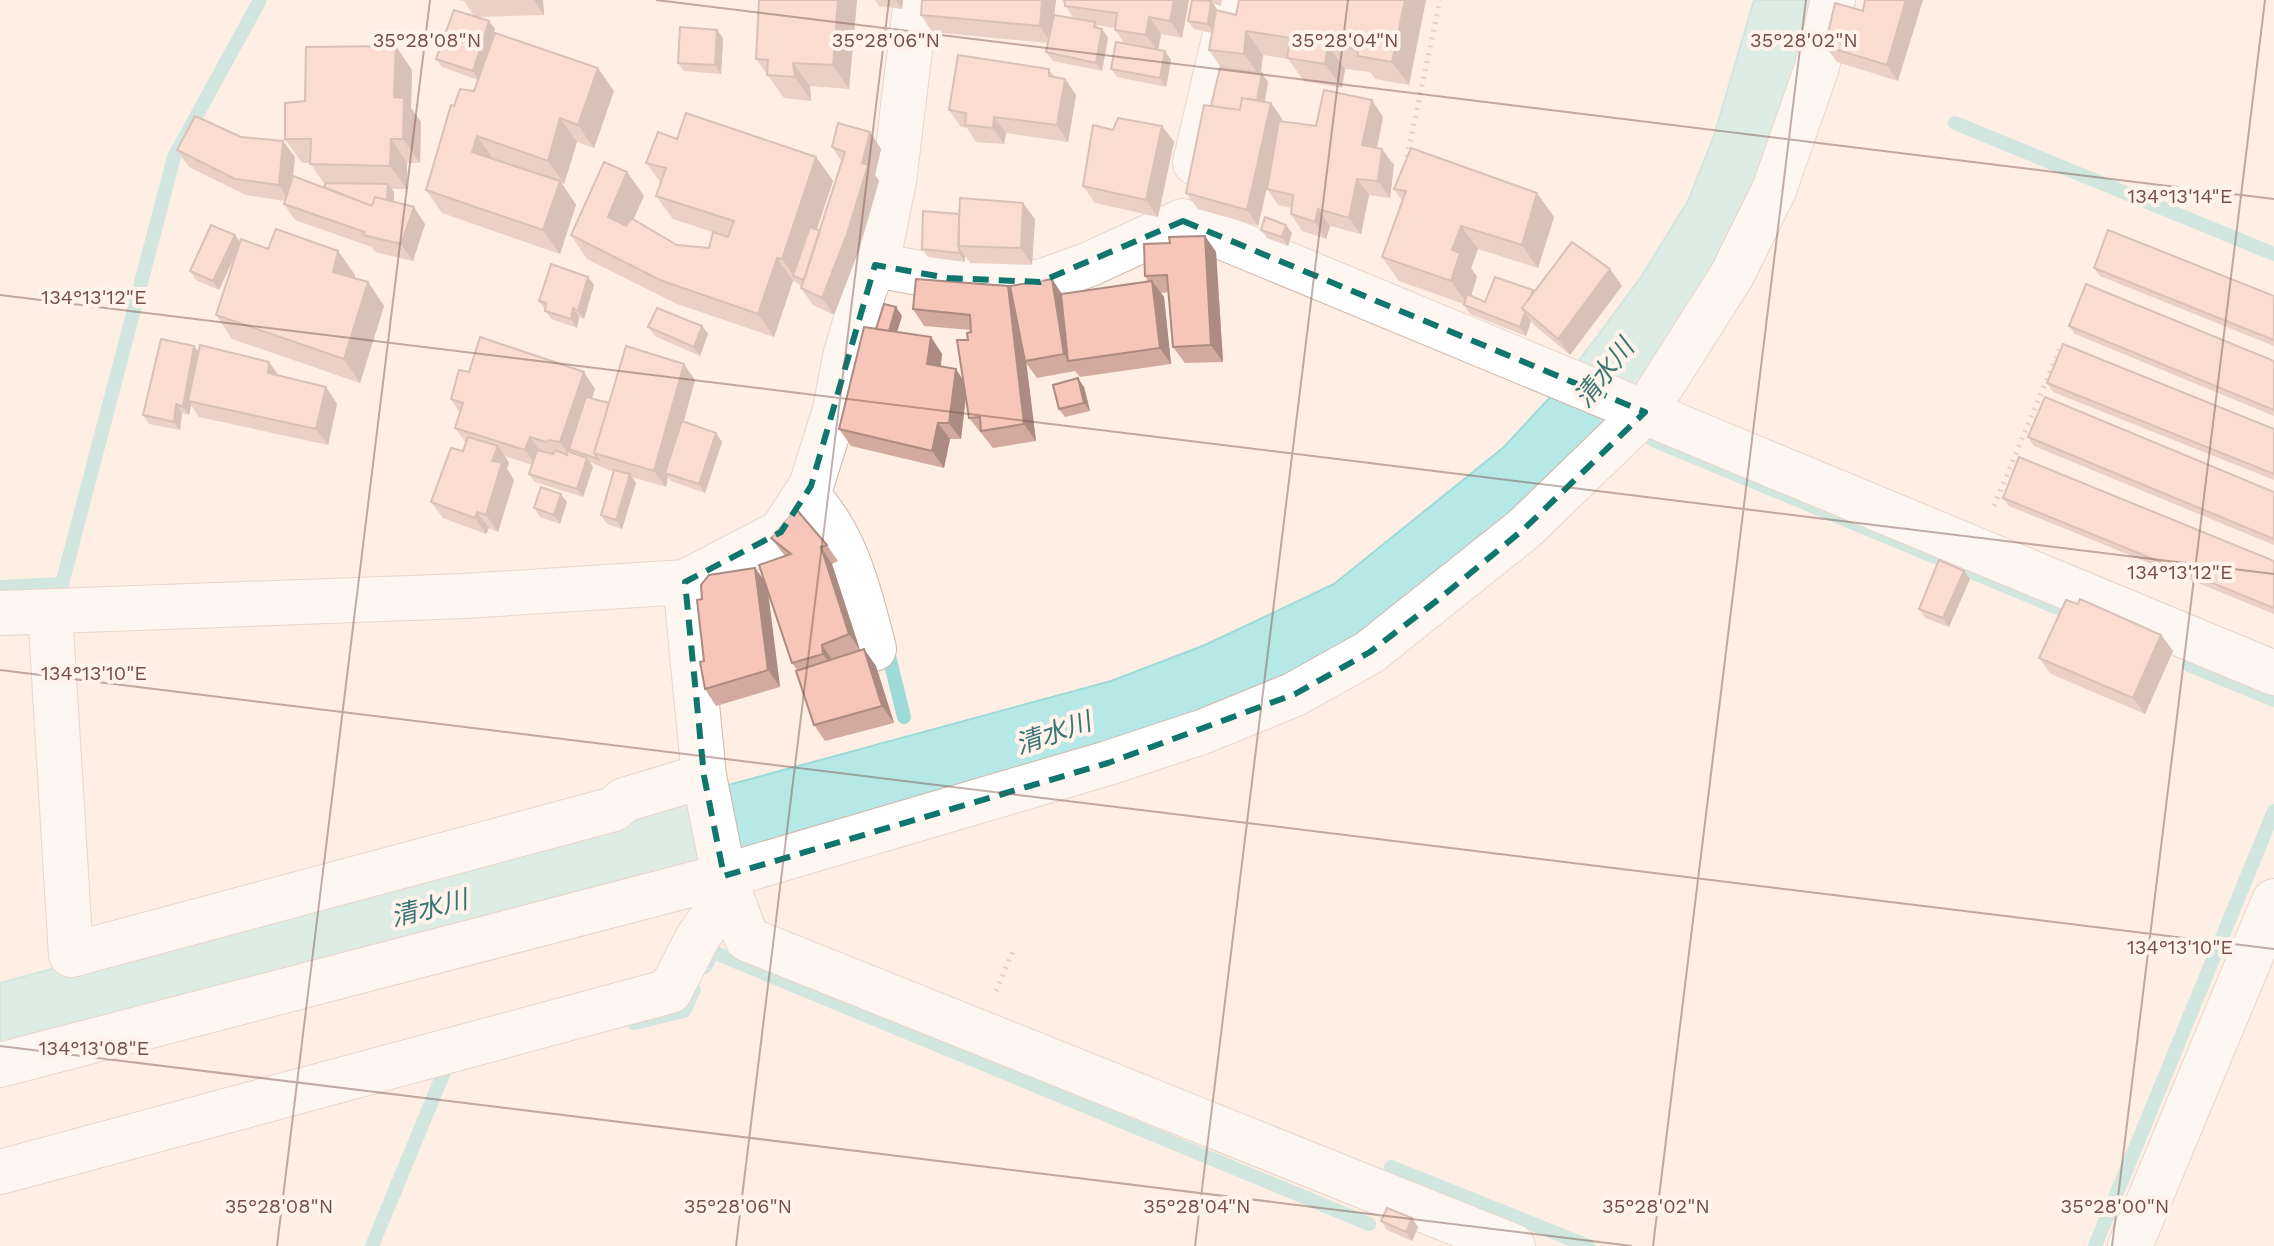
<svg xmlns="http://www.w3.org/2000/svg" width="2274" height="1246" viewBox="0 0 2274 1246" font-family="'Work Sans','Noto Sans JP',sans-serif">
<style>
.water{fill:#b6e8e6;stroke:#9cdbd9;stroke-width:2}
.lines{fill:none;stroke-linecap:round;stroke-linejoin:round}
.stream{stroke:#9cdbd9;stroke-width:14}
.minor-casing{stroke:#d2b6ab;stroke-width:46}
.path{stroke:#daa89c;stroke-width:5;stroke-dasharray:2 6;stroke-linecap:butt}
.minor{stroke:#fff;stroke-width:44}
.wall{fill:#d3aa9f}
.shaded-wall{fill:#ac8b82}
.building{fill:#f5c6b9;stroke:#ac8b82;stroke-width:2}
.marked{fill:none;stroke:#0f766e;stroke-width:6;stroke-dasharray:16 10;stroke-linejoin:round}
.ticks{fill:none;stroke:#774f47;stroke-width:2;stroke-opacity:0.45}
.labels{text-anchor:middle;stroke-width:8;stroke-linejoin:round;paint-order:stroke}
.water-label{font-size:26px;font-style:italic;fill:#387675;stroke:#fff3eb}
.ticks-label{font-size:20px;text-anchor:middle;fill:#774f47;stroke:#fff3eb;stroke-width:8;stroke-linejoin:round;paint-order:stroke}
</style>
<rect width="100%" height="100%" fill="#feeee3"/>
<!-- water -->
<path class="water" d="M1754,0H1819L1788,101L1726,255L1617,414L1505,524L1310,672L1135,742L0,1051V983L1111,681L1205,645L1334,584L1504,447L1553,394L1596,338L1641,277L1688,201L1714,136Z"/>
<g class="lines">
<!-- stream -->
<path class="stream" d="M1955,123L2274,254
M1653,440L2058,608
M0,587L62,584L174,157L260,0
M886,644L904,717
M2189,665L2274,700
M705,967L713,952L1369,1224
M634,1023L684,1011L694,990
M1391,1167L1588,1246
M372,1246L444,1072
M2095,1246L2274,811"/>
<!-- minor casing -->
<g class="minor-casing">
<path id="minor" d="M1195,163L1233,0
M875,265L948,278L1040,282L1090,264L1183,221L2274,673
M806,494C847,536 860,594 874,649
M685,582L704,776L724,876L747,939L1513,1246
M50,612L71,955L614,809L624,800L704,776
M0,613L464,596L685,582L781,532L811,486L835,410L845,357L864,291L880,250L894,181L916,0
M0,1065L724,876L1108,763L1202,732L1295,694L1370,652L1524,529L1645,412L1732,275L1774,190L1816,70L1833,0
M0,1172L670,991L698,937L730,892
M2130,1246L2274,901"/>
</g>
<!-- path -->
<path class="path" d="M1407,157L1440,0
M1994,506L2060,348
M996,991L1013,951"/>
<!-- minor -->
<use href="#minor" class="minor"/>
</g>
<!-- wall -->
<path class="wall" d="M459,0H543L544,15L476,17L495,29L488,53L614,91L594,148L577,142L564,184L562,183L576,205L560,254L442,213L426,190L454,106L474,91L478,80L442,67L436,59L474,16L464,1Z
M857,0L849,89L810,86L811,101L784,98L756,59Z
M875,0H903L902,9L879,6Z
M922,0H1056L1054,16L1074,19L1062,0H1189L1182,38L1161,34L1158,50L1171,60L1166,87L1117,77L1111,69L1124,43L1115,30V28L1097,25L1099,28L1102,29L1108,38L1102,71L1053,61L1046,52L1048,43L932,32L921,15Z
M1192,0H1222L1221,6L1214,4L1217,11L1236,15L1426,0L1409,85L1375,79L1370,72L1345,69L1342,88L1304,81L1288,59L1263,55L1261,73L1268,82L1265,102L1271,103L1282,119V121L1316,126L1383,117L1377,148L1394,165L1390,198L1369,195L1361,234L1330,226L1326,239L1302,231L1291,214L1292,208L1278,205L1267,189L1258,226L1198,209L1186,193L1221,68L1209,50L1212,33L1194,29L1188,21Z
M1863,11L1898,81L1837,62L1825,46Z
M717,30L723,38L721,74L684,71L678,63Z
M1049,69L1055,77L1065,79L1076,95L1068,142L1006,133L1004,144L976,142L967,128L961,127L949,110Z
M412,70L411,108L421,122L420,163H407V189H391L394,192V202L425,224L413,261L375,252L372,247L295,220L284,204L285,201L246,195L189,167L177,150L241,137L295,157L293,176L324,187L325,185L310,163H302L285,139L305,101Z
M1162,126L1174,142L1158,217L1095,203L1083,186L1113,130Z
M870,132L881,149L875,175L879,181L859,250L834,315L813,305L801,288L802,286L793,281L774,337L677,304L587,259L571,235L627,172L644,196L633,220L677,245L709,248L719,234L673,219L656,196L661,183L646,163L677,139L816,157L833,181L817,230L820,231L842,162L832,147Z
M1394,189L1537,193L1554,217L1538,268L1478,249L1471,268L1477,277L1471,296L1485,302L1533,290L1534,292L1622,286L1570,355L1534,325L1531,321L1526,336L1470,314L1464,305V304L1399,281L1382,257L1402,201Z
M959,214L1035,219L1032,265L970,263L965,256V262L928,257L922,249Z
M1261,230L1292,233L1288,246L1267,238Z
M1205,236L1216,252L1223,362L1185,363L1173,347L1168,292L1161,293L1164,297L1171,364L1080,377L1075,371L1037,378L1026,363L1036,441L993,448L969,418L966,396L961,439H950L944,468L851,446L839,429L876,329L896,307L902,316L897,332L931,337L942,354L941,366L964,381L968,340L971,330L924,326L913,309L1008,286L1011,292L1052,279L1062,294L1148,281L1145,276L1170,243Z
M240,242L268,249L338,251L355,275L354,278L368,282L384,306L360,383L232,339L216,315L236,253L219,290L196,280L190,271Z
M2094,268L2274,296V346L2100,276Z
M588,277L594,285L584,319L579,317L577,328L551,319L539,301Z
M702,326L708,334L700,356L655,336L648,327Z
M2069,326L2274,361V416L2075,334Z
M194,346L199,352L279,375L326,387L337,404L328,445L199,417L191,405L189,415L182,413L180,430L149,424L143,415Z
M469,372L595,389L592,399L609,403L695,380L684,421L716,433L722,442L705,493L671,481L668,477L666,487L632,477L636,483L622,529L607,524L601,515L614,472L590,462L593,467L583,497L535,482L529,474L532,465L505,456L509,463L507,469L514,480L498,532L489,528L486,534L443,518L431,502L463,451L466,443L455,428L460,413L451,399Z
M2047,383L2274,429V480L2053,392Z
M1084,387L1090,411L1065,417L1059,409Z
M2028,437L2274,492V545L2034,446Z
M2003,498L2274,561V614L2009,506Z
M567,502L560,524L540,517L534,508Z
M771,538L827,545L838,561L832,564L860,650L864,649L876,666L894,723L825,741L814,725L797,670L792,663L768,592L780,687L716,706L705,689L704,661L764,580L785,556Z
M1970,579L1949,627L1925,618L1919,609Z
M2161,635L2173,651L2145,714L2051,674L2039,658Z
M1381,1221L1418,1227L1412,1241L1387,1230Z"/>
<!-- shaded-wall -->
<path class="shaded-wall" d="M534,0H543L544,15Z
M838,0H857L849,89L833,65Z
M896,0H903L902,9Z
M1042,0H1056L1051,43L1040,26Z
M1174,0H1189L1182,38L1170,21Z
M1405,0H1426L1409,85L1392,62Z
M1906,0H1923L1898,81L1887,65Z
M1211,1L1217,9L1214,33L1208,24Z
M1149,17L1161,34L1158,51L1146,35Z
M489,21L495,29L479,80L473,71Z
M1102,29L1108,38L1102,71L1096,63Z
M717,30L723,38L721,74L715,65Z
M1246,31L1263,55L1260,77L1244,54Z
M1328,45L1345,69L1342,88L1325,64Z
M396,46L412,70L411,108L421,122L420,163L403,139L394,97Z
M1165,51L1171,60L1166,87L1160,78Z
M793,63L810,86L811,101L795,77Z
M598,68L614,91L594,148L578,125Z
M1262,73L1268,82L1262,113L1256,105Z
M1065,79L1076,95L1068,142L1057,125Z
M1372,100L1383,117L1374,162L1362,145Z
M1271,103L1282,119L1258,226L1247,210Z
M994,117L1006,133L1004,144L993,128Z
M560,118L577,142L564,184L548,161Z
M1162,126L1174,142L1158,217L1146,200Z
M870,132L881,149L875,175L879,181L859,250L834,315L822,298Z
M477,136L494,160L472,152Z
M391,139L407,163V189L390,166Z
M283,141L295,157L290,202L279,185Z
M1382,149L1394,165L1390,198L1378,181Z
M816,157L833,181L800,279L794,276L782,259Z
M627,172L644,196L624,240L608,217Z
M1357,179L1369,195L1361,234L1349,218Z
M560,181L576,205L560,254L543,230Z
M388,184L394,192L393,211L387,202Z
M1537,193L1554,217L1538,268L1522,245Z
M1023,203L1035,219L1032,265L1021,248Z
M414,207L425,224L413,261L401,244Z
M1318,209L1330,226L1326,239L1315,222Z
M1286,225L1292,233L1288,246L1282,237Z
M1461,226L1478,249L1471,268L1477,277L1468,305L1451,281L1452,250Z
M235,235L241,243L219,290L213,281Z
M1205,236L1216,252L1223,362L1211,345Z
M959,248L965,256V262L959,253Z
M338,251L355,275L350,295L333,272Z
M777,258L793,281L774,337L758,314Z
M1610,269L1622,286L1570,355L1558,339Z
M588,277L594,285L584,319L578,311Z
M1052,279L1063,296L1068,361L1064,354Z
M1152,281L1164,297L1171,364L1160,348Z
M368,282L384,306L360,383L344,359Z
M1008,286L1019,303L1036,441L1024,424Z
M896,307L902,316L894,342L888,334Z
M573,308L579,317L577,328L571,319Z
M1525,312L1531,321L1526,336L1520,327Z
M702,326L708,334L700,356L694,347Z
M931,337L942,354L939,380L927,364Z
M194,346L200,355L188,401L191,405L189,415L183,407Z
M269,362L281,379L268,373Z
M684,364L695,380L669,474L665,473L668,477L666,487L654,471Z
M956,369L967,386L961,439L949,423Z
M584,372L595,389L574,451L569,449L573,454L572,459L560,442Z
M1078,378L1084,387L1090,411L1084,403Z
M326,387L337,404L328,445L316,429Z
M176,404L182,413L180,430L174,422Z
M938,423L950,439L944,468L932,451Z
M716,433L722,442L705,493L699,484Z
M530,437L542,453L537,466L525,450Z
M498,446L509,463L507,469L514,480L498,532L486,515L492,461Z
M587,458L593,467L583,497L577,489Z
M630,474L636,483L622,529L616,520Z
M561,494L567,502L560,524L554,515Z
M477,512L489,528L486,534L475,518Z
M821,547L832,564L860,650L849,634Z
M755,568L767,584L780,687L768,670Z
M1964,571L1970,579L1949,627L1943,618Z
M2161,635L2173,651L2145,714L2133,698Z
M822,645L833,661L835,671L823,654Z
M864,649L876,666L894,723L882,706Z
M1412,1218L1418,1227L1412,1241L1406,1232Z"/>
<!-- building -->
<path class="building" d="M759,0H838L833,65L793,63L795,77L767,75L768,60L756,59Z
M922,0H1042L1040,26L921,15Z
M1065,0H1174L1170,21L1149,17L1146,35L1115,30L1117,13L1065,6Z
M1192,0L1211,1L1208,24L1188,21Z
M1239,0H1405L1392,62L1358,56L1357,49L1328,45L1325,64L1287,58L1290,38L1246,31L1244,54L1209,50L1216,10L1236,15Z
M1865,0H1906L1887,65L1825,46L1835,3L1863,11Z
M454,10L489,21L473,71L436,59Z
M1054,15L1095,22L1094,27L1102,29L1096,63L1046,52Z
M680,27L717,30L715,65L678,63Z
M495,33L598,68L578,125L560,118L548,161L477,136L472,152L560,181L543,230L426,190L451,105L454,106L460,89L474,91Z
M1116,42L1165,51L1160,78L1111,69Z
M396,46L394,97L404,98L403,139H391L390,166L310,164L311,139H285V103L305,101L306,47Z
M958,55L1049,69V76L1065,79L1057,125L994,117L993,128L965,125L966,113L949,110Z
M1220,68L1262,73L1257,100L1242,98L1240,110L1211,106Z
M1324,90L1372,100L1362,145L1382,149L1378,181L1357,179L1349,218L1318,209L1315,222L1291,214L1293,195L1267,189L1279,121L1316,126Z
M1242,98L1271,103L1247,210L1186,193L1204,105L1240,110Z
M686,113L816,157L782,259L777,258L758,314L660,280L571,235L604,162L627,172L608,217L626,226L631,218L677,245L709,248L713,232L728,237L734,221L656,196L666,168L646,163L658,132L677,139Z
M195,116L241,137L283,141L279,185L235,179L177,150Z
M1118,118L1162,126L1146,200L1083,186L1093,125L1113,130Z
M838,123L870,132L862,163L868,165L847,234L822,298L801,288L845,152L832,147Z
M1411,148L1537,193L1522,245L1461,226L1452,250L1460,253L1451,281L1382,257L1406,191L1394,189Z
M293,176L372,206L375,197L414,207L401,244L363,235L365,232L284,204Z
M326,183L388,184L387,200L375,197L372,206L324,187Z
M960,198L1023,203L1021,248L958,246Z
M923,211L959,214V253L922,249Z
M1265,217L1286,225L1282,237L1261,230Z
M211,225L235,235L213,281L190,271Z
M810,227L820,231L804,280L793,276Z
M276,229L338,251L333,272L368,282L344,359L216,315L241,239L268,249Z
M2108,230L2274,296V340L2094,268Z
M1205,236L1211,345L1173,347L1167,275L1145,276L1144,244L1170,243L1169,237Z
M1572,242L1610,269L1558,339L1522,308Z
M551,264L588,277L578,311L573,308L571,319L545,311L546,303L539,301Z
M1495,277L1533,290L1530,298L1522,308L1525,312L1520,327L1464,305L1467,294L1485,302Z
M916,279L1008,286L1024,424L981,431L980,417L969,418L957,340H968L967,333L971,332L970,315L913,309Z
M1052,279L1064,354L1025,361L1010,286Z
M1152,281L1160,348L1068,361L1061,294Z
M2086,284L2274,361V410L2069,326Z
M884,304L896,307L889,331L876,329Z
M657,308L702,326L694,347L648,327Z
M864,327L931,337L927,364L956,369L949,423H938L932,451L839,429Z
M480,337L584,372L560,442L549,440L546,442L530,437L525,450L455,428L463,403L451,399L459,370L469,372Z
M161,339L194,346L183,407L176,404L174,422L143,415Z
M2063,344L2274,429V474L2047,383Z
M200,345L269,362L268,373L326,387L316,429L188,401Z
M626,346L684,364L654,471L594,453Z
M1078,378L1084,403L1059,409L1053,385Z
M586,397L609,403L594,453L598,459L569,449Z
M2045,397L2274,492V539L2028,437Z
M682,421L716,433L699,484L665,473Z
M468,437L498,446L492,461L502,463L486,515L477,512L475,518L431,502L451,448L463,451Z
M537,450L553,454L555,450L567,455V451L587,458L577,489L529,474Z
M2019,457L2274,561V608L2003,498Z
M614,470L630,474L616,520L601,515Z
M541,487L561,494L554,515L534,508Z
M796,509L827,545L821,547L849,634L822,645L823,654L792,663L759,565L791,554L771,538Z
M1939,560L1964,571L1943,618L1919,609Z
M755,568L768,670L705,689L700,662L704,661L697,600L702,599L701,585L709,575Z
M2080,599L2161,635L2133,698L2039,658L2066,600L2078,604Z
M864,649L882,706L814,725L796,671Z
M1387,1208L1412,1218L1406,1232L1381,1221Z"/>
<!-- marked area -->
<path d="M0 0H2274V1246H0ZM1183,221L1645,412L1524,529L1439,599L1370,652L1295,694L1108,763L724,876L704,776L685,582L781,532L811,486L875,265L948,278L1040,282Z" fill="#feeee3" fill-opacity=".55" fill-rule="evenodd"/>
<path class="marked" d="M1183,221L1645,412L1524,529L1439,599L1370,652L1295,694L1108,763L724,876L704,776L685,582L781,532L811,486L875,265L948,278L1040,282Z"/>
<!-- ticks -->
<path class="ticks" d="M656,0L2274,199M0,295L2274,574M0,670L2274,949M0,1046L1632,1246M277,1246L430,0M736,1246L889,0M1195,1246L1348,0M1653,1246L1806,0M2112,1246L2265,0"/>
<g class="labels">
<!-- water labels -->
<g class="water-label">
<text transform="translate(1604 373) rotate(-52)" y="9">清水川</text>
<text transform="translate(1053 733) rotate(-19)" y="9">清水川</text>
<text transform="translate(429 908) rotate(-14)" y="9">清水川</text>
</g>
</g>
<g class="ticks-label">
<text x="427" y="47">35°28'08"N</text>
<text x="886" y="47">35°28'06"N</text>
<text x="1345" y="47">35°28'04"N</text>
<text x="1804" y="47">35°28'02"N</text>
<text x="2180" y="203">134°13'14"E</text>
<text x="94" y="304">134°13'12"E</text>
<text x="2180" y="579">134°13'12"E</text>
<text x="94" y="680">134°13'10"E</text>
<text x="2180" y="954">134°13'10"E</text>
<text x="94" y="1055">134°13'08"E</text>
<text x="279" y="1213">35°28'08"N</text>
<text x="738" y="1213">35°28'06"N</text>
<text x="1197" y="1213">35°28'04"N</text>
<text x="1656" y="1213">35°28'02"N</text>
<text x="2115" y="1213">35°28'00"N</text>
</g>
</svg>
